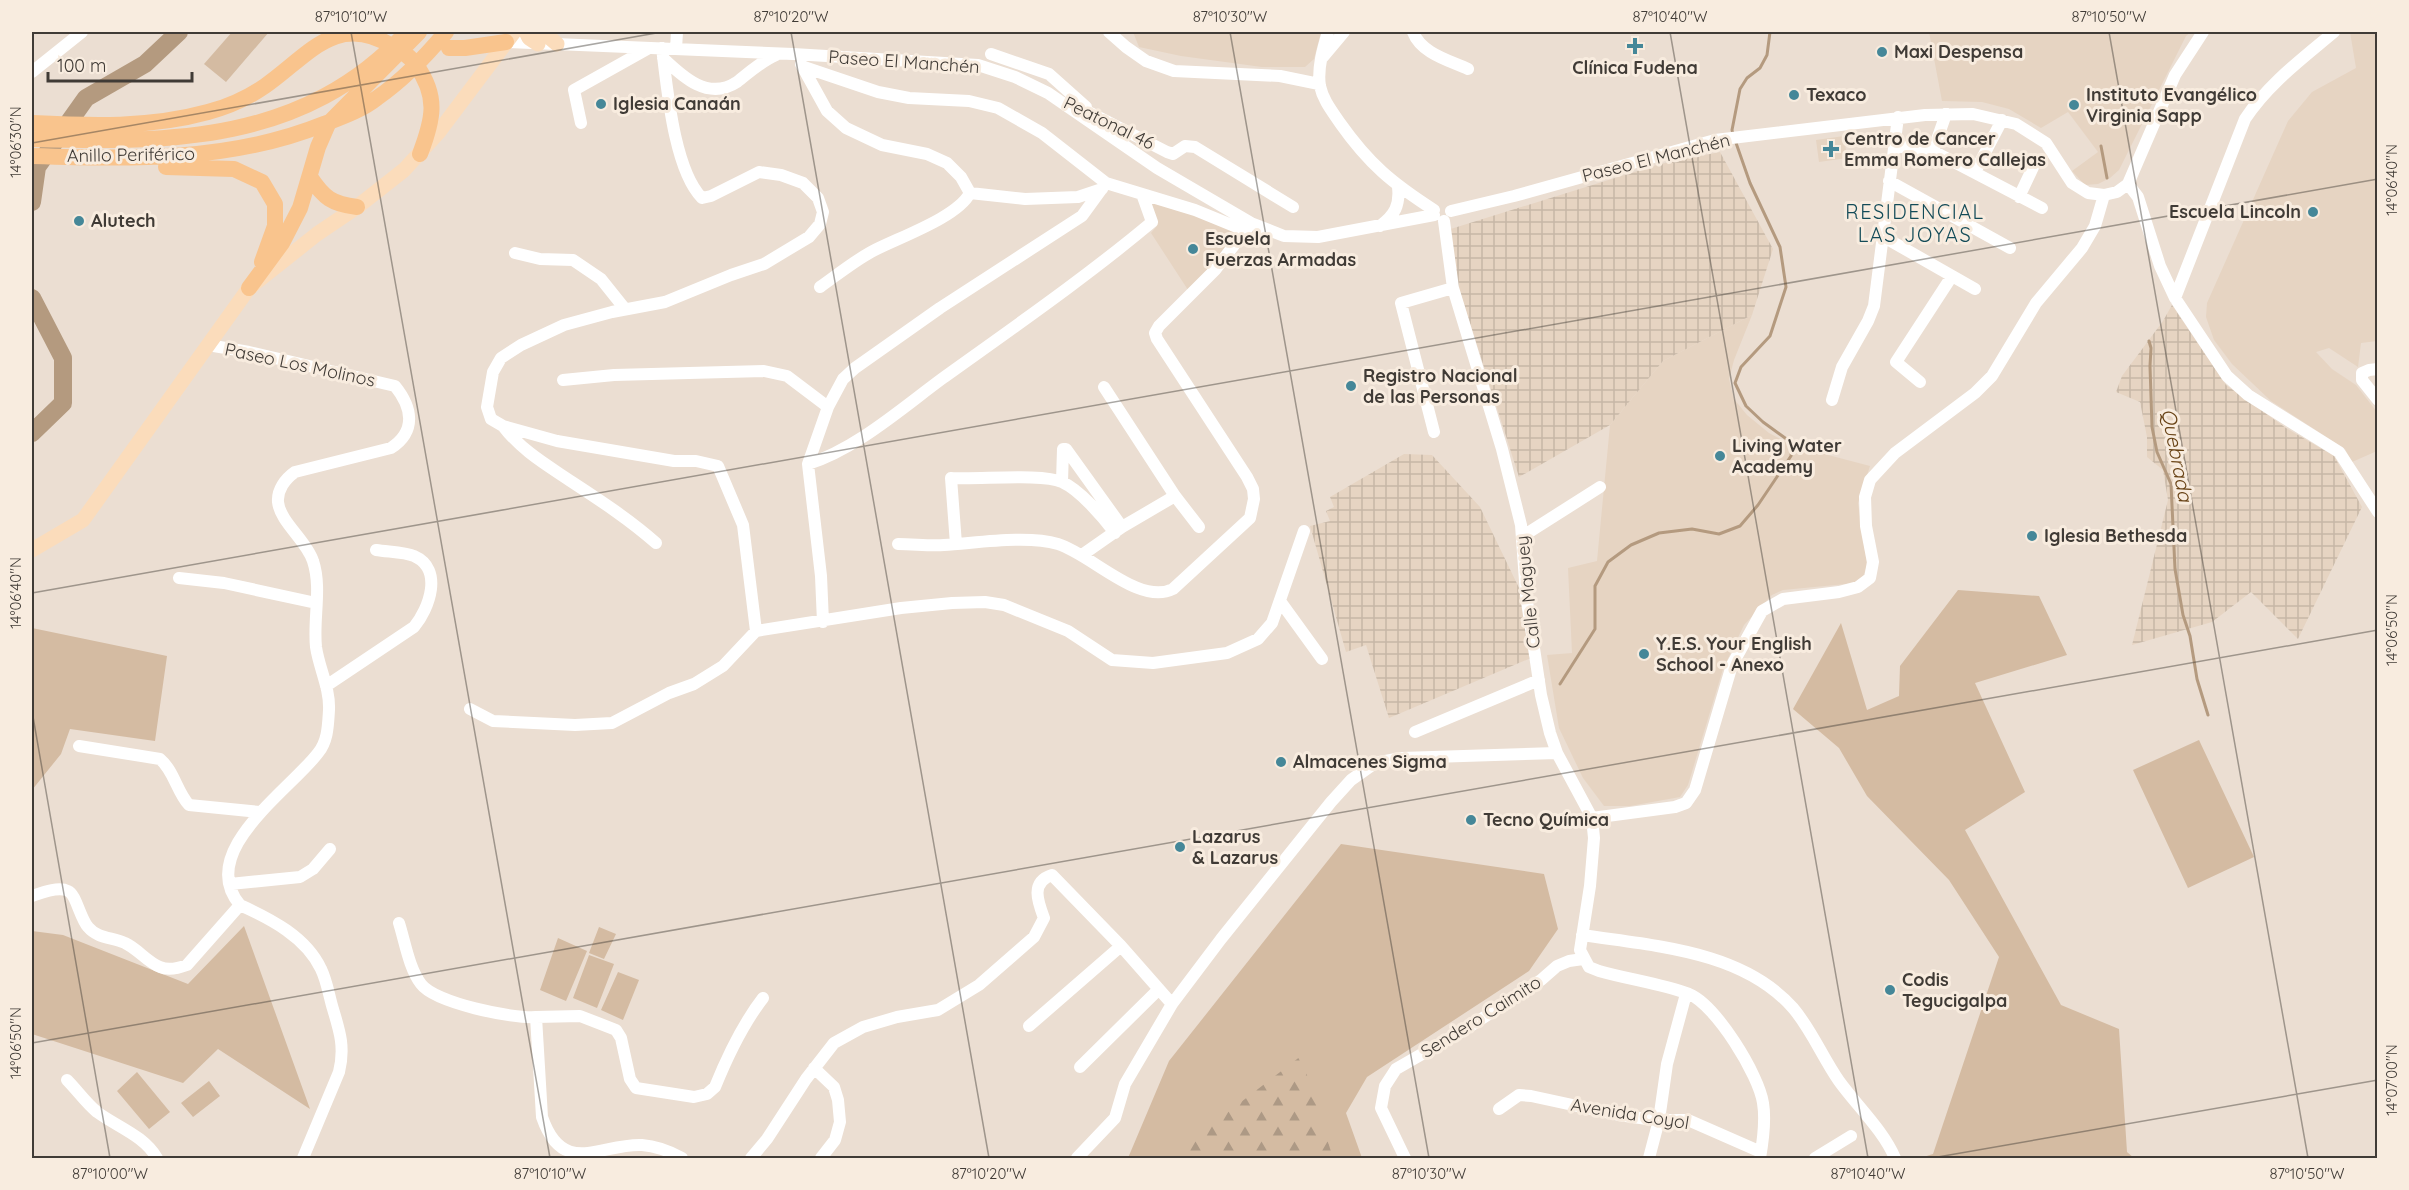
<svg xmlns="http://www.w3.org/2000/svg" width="2409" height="1190" viewBox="0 0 2409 1190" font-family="Quicksand,sans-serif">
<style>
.built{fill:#e6d4c2}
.industrial{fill:url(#industrial-grid)}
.grass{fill:#d4bba2}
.forest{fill:url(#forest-firs)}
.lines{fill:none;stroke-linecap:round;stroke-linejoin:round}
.stream{stroke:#b49a7f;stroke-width:3}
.river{stroke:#b49a7f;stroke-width:18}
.minor{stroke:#fff;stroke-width:12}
.major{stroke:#fbdcbb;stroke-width:15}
.highway{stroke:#f9c48d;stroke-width:16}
.ticks{fill:none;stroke:#403b36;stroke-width:1.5;stroke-opacity:0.45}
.poi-dot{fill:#458798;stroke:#f8ecdf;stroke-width:2}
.labels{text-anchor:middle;stroke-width:6;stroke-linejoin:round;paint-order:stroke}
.poi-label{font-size:18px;font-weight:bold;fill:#403b36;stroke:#f8ecdf;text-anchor:start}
.street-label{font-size:18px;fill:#403b36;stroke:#f8ecdf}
.neighbourhood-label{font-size:20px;letter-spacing:1.5px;fill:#134b58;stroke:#f8ecdf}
.water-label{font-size:20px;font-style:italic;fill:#684215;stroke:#f8ecdf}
.neatline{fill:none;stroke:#403b36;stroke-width:2}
.ticks-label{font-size:15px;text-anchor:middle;fill:#403b36}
</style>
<defs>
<pattern id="industrial-grid" width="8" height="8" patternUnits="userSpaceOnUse" patternTransform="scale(1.5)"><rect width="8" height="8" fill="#e6d4c2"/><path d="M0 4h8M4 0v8" fill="none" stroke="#c6b7a7"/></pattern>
<pattern id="forest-firs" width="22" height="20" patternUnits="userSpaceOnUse" patternTransform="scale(1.5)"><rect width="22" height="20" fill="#d4bba2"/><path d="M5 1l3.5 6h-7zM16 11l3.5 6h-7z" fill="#ad9985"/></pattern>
</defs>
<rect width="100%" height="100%" fill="#ebded2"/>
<!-- built -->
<path class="built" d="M1133,32H1321L1314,59L1305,67H1262L1181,56L1139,47Z
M1929,32H2191L2186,36L2119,170L2110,178L2098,184L2085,185L2072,171L2098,152L2068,112L2041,128L2009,109L1982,102L1942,101Z
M2350,32H2377V341L2361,343L2358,367L2329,348L2316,352L2332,369L2356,385L2377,412V451L2352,462L2345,449L2271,401L2232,364L2214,340L2206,317L2207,303L2288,121L2312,92L2356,68Z
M1844,136L1847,158L1819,162L1816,140Z
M1147,198L1238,232L1190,293L1151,233L1157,226Z
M1752,315L1734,360L1729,379L1734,399L1747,415L1769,433L1794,446L1870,466L1858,503L1867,565L1863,577L1856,583L1783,590L1772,595L1744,625L1723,669L1688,785L1680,797L1630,806H1604L1583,778L1559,728L1547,655L1572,653L1568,568L1597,561L1610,425L1663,361Z"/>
<!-- industrial -->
<path class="industrial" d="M1720,152L1773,249L1752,315L1663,361L1610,425L1519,477L1441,232L1660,164Z
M2172,305L2226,385L2286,428L2334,456L2362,507L2298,639L2251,592L2212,622L2132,645L2168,500L2163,470L2147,457V437L2140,402L2116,392L2122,376L2163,321Z
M1404,454L1432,455L1480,507L1520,590L1531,658L1389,718L1366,645L1346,652L1310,526L1330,521L1326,511L1334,507L1330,497Z"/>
<!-- grass -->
<path class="grass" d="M232,32H269L226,82L204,64Z
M1958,590L2039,596L2067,655L1975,683L2025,792L1965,830L2061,1005L2119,1029L2127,1152L2134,1158H1920L1933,1154L1999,957L1949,880L1867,796L1839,748L1793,709L1841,623L1867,710L1899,696L1900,666Z
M32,628L167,656L155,741L70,729L61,754L32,790Z
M2199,740L2254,857L2188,888L2133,770Z
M1341,844L1544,874L1558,929L1529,971L1367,1077L1346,1113L1362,1158H1128L1169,1061Z
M244,926L310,1109L218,1049L183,1083L32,1034V931L63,935L188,984Z
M599,927L616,934L604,959L589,953Z
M558,938L587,951L566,1001L540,990Z
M589,955L614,964L597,1008L573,998Z
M618,972L639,980L623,1020L601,1010Z
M137,1072L170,1112L149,1129L117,1091Z
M209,1081L220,1096L193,1117L181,1103Z"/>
<!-- forest -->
<path class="forest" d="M1301,1056L1333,1158H1168Z"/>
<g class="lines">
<!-- stream -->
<path class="stream" d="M1733,134L1732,130L1740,89L1747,78L1760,68L1767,55L1770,32
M2101,146L2107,178
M2149,341L2151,348L2150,366L2152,427L2157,452L2171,484L2175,569L2183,615L2190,636L2197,679L2208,715
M1560,684L1595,629V586L1608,562L1631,545L1659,533L1692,529L1719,534L1740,526L1758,505L1791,456L1792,443L1763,422L1746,406L1735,383L1741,367L1770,336L1786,287L1780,247L1750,183L1735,140"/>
<!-- river -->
<path class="river" d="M32,202L37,167L86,98L145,64L179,32
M32,298L63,358V403L32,433"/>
<!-- minor -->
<path class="minor" d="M1109,32L1126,47L1146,61L1174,71L1280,76L1319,84
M1328,32C1323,48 1317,69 1320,86C1323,100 1332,111 1340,123C1369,164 1392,183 1434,210
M1413,32C1421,53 1448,60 1468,69
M506,42L793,54L978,65L1015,77L1048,93L1157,168L1251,223L1284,236L1318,237L1434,215
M662,48C667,87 674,170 702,198L711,196L759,172L781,175L803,183L818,198L823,212L820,224L809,237L764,264L731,275L665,302L612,312L564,325L521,345L501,358L493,372L487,407L491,419L503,426L557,441L674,461H696L718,466L743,525L756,631
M676,49L677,32
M991,54L1049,74L1086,107
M1323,57L1344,32
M663,58C683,77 708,101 737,82C750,72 760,62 776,55
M801,64L827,111L846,128L882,145L927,154L947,163L961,177L970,193L1025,199L1078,197L1102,189
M804,67L878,92L909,98L969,101L998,108L1042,133L1106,183L1195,210L1244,230
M32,72L82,32
M1075,105L1167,152L1173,154L1185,146L1195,147L1293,207
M581,123L574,90L649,48
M1894,146L1931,150L2042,208
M1933,151L1946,114
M1975,172L2002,120
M1889,181L2010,248
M2128,184L2138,197L2160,266L2175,298L2227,376L2248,395L2339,452L2378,512
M2019,197L2036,161
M1451,211L1514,196L1715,140L1925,115L1973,114L2016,124L2046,143L2072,183L2088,193L2104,195L2117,192L2128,184L2175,75L2203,32
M1444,221L1453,288L1502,449L1521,525L1526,595L1541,695L1550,733L1557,753L1592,818L1594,838L1590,886L1580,950L1589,967L1599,971C1627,979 1662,984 1689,994C1716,1005 1759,1075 1763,1103C1766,1121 1763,1141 1760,1158
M1380,226C1395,215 1400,205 1398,187
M1882,236L1975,289
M515,253L540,259L573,260L601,279L625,309
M820,287C837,275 853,262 871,252C897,238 957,218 970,193
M2175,298L2245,119C2268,84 2302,59 2334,32
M208,345L249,352L395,386C412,407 417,431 391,448L295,472C285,479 277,490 278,502C280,522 307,541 313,561C322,588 313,619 316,647C319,668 330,688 329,710C328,725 328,741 318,753C290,790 195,852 240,905C271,919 306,937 321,969C327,981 329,996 333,1009C340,1032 345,1048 339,1072L303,1158
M2378,369L2369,370L2362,373V380L2378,400
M563,380L614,375L764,371L787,376L828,407
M1920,382L1896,362L1952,276
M1104,387L1175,496L1199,527
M1832,400L1842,367L1868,321L1874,306L1898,117
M503,426C522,451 547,465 572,482C601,501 630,520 656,543
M1434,432L1401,303L1453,288
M808,464C856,449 902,408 943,378C1014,327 1085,278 1152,222L1142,194
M1062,482L1063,449H1066L1122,527
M1523,536L1600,487
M898,544C914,544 929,546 944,545C977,543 1027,535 1058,544C1091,554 1139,606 1173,589L1250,518L1254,499L1253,489L1247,477L1157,339L1155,333L1159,326L1215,270L1251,223
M956,544L951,478C977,480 1042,473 1062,482C1080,490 1103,517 1115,533
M1082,555L1122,527L1175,496
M179,578L224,583L316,603
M1280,601L1322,659
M823,622L821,576L808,464L828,407L843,379L855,368L940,308L1082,216L1106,183
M326,686L414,627C429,609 444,569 414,556C404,552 388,552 376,550
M470,709L493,721L575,725L612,723L669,693L694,684L723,666L756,631L901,608L952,603L985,602L1004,605L1068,631L1112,660L1153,663L1227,653L1258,639L1272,623L1304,531
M1415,732L1539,680
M79,746L160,759C174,771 177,792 189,805L260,812
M1592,818L1675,807L1686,803L1695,790L1732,665L1762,611L1783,599L1839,592L1858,587L1870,578L1873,562L1866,526L1865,497L1870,480L1895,453L1975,393L1992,376L2036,303L2082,248L2095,226L2104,195
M230,884L300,877L313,869L330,849
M32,896C41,893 58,886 68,891C76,894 80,918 88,927C98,939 113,937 125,943C138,949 147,962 160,967C169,971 179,968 187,965L240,905
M399,923C405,942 409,968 421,984C435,1003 513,1019 536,1017
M1582,935C1653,946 1742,950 1793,1008C1811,1029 1823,1058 1839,1081C1857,1106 1883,1130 1895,1158
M1029,1026L1121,946
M1080,1067L1159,989
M814,1068L834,1087L838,1100L840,1122L835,1140L821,1158
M67,1080C77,1090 86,1103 97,1112C119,1128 143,1135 157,1158
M1499,1109L1519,1095L1531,1096L1619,1115L1654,1120H1688L1761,1152
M682,1158C671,1152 656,1146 642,1145C601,1143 563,1178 542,1117L536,1017L580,1016L616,1030L621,1038L630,1079L636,1088L694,1097L707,1094L715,1087C728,1055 742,1025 763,998
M751,1158L767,1139L806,1079L834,1043L863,1027L897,1017L938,1010L979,985L1034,937L1044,918C1038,902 1030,882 1052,875L1121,946L1172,1004
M1077,1158L1115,1118L1125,1084L1172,1004L1221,939L1331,802L1351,780L1375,763L1401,758L1557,753
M1405,1158L1381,1108L1385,1086L1396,1069L1469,1027L1541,980L1557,966L1569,961L1583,959
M1649,1158L1659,1120L1667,1064L1686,994
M1815,1158L1851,1136"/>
<!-- major -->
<path class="major" d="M526,32L529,38L538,44
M543,32L557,44
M32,550L83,520L249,288L317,234L357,207L404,170L438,133L514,32"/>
<!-- highway -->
<path class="highway" d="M449,48H465L506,42
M32,123C91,126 150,128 208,112C227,107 249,97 265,86C307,57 336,11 392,46C401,51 410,56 416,65C439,97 433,120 420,154
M32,139C172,143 304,143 407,32
M32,156C131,159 230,162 324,124C342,117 362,110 377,98C403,80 426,56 446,32
M166,167L234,169L262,182L275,204V226L262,262
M310,177C324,198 332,204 357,207
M249,288L282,243L300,208L318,147L328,124L419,32"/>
</g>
<!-- ticks -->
<path class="ticks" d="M351,32L550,1158M791,32L989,1158M1230,32L1429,1158M1670,32L1868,1158M2109,32L2308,1158M32,143L662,32M32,593L2378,179M32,711L110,1158M32,1043L2378,630M1932,1158L2378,1080"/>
<!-- markers -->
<g class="poi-dot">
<path d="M1632 37h6v6h6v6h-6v6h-6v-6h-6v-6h6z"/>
<circle cx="1882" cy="52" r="6"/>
<circle cx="1794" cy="95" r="6"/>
<circle cx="601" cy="104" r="6"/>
<circle cx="2074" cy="105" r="6"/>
<path d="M1828 140h6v6h6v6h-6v6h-6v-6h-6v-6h6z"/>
<circle cx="2313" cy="212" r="6"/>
<circle cx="79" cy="221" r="6"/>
<circle cx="1193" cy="249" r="6"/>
<circle cx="1351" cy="386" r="6"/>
<circle cx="1720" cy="456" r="6"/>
<circle cx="2032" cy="536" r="6"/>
<circle cx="1644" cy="654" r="6"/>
<circle cx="1281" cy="762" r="6"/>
<circle cx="1471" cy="820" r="6"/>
<circle cx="1180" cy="847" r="6"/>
<circle cx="1890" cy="990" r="6"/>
</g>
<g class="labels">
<!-- poi labels -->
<g class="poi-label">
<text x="1894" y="58">Maxi Despensa</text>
<text x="1635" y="74" text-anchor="middle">Clínica Fudena</text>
<text x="1806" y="101">Texaco</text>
<text x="2086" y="101">Instituto Evangélico<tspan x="2086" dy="21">Virginia Sapp</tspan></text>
<text x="613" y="110">Iglesia Canaán</text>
<text x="1844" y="145">Centro de Cancer<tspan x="1844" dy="21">Emma Romero Callejas</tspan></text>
<text x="2301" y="218" text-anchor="end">Escuela Lincoln</text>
<text x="91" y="227">Alutech</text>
<text x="1205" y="245">Escuela<tspan x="1205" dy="21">Fuerzas Armadas</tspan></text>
<text x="1363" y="382">Registro Nacional<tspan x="1363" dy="21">de las Personas</tspan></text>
<text x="1732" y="452">Living Water<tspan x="1732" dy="21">Academy</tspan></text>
<text x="2044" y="542">Iglesia Bethesda</text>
<text x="1656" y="650">Y.E.S. Your English<tspan x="1656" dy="21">School - Anexo</tspan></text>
<text x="1293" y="768">Almacenes Sigma</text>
<text x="1483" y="826">Tecno Química</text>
<text x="1192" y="843">Lazarus<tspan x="1192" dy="21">&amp; Lazarus</tspan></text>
<text x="1902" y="986">Codis<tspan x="1902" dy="21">Tegucigalpa</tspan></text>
</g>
<!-- street labels -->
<g class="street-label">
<text transform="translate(904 62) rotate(4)" y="6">Paseo El Manchén</text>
<text transform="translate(1109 123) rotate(26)" y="6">Peatonal 46</text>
<text transform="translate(131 155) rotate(-1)" y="6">Anillo Periférico</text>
<text transform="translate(1656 158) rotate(-14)" y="6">Paseo El Manchén</text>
<text transform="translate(300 365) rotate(12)" y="6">Paseo Los Molinos</text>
<text transform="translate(1528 592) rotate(-96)" y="6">Calle Maguey</text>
<text transform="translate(1481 1017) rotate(-32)" y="6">Sendero Caimito</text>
<text transform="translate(1630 1114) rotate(9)" y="6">Avenida Coyol</text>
</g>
<!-- neighbourhood labels -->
<g class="neighbourhood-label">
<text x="1915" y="219">RESIDENCIAL<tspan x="1915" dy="23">LAS JOYAS</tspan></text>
</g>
<!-- water labels -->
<g class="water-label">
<text transform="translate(2177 455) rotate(79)" y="7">Quebrada</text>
</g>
</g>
<!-- border -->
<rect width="2409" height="1190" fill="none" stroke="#f8ecdf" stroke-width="66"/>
<!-- scale -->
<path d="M48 72v9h144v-9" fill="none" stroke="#403b36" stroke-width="3"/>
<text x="57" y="72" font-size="18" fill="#403b36" stroke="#f8ecdf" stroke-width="4.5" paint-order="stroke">100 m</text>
<rect x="33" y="33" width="2343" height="1124" class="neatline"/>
<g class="ticks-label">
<text x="351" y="22">87°10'10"W</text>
<text x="791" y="22">87°10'20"W</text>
<text x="1230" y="22">87°10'30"W</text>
<text x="1670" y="22">87°10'40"W</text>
<text x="2109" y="22">87°10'50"W</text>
<text transform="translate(16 142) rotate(-90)" y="5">14°06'30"N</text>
<text transform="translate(2392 180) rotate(-90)" y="5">14°06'40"N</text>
<text transform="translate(16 593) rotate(-90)" y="5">14°06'40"N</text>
<text transform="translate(2392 630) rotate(-90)" y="5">14°06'50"N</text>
<text transform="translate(16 1043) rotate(-90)" y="5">14°06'50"N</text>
<text transform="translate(2392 1080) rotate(-90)" y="5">14°07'00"N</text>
<text x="110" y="1179">87°10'00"W</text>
<text x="550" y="1179">87°10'10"W</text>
<text x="989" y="1179">87°10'20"W</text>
<text x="1429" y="1179">87°10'30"W</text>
<text x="1868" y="1179">87°10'40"W</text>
<text x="2307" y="1179">87°10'50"W</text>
</g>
</svg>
